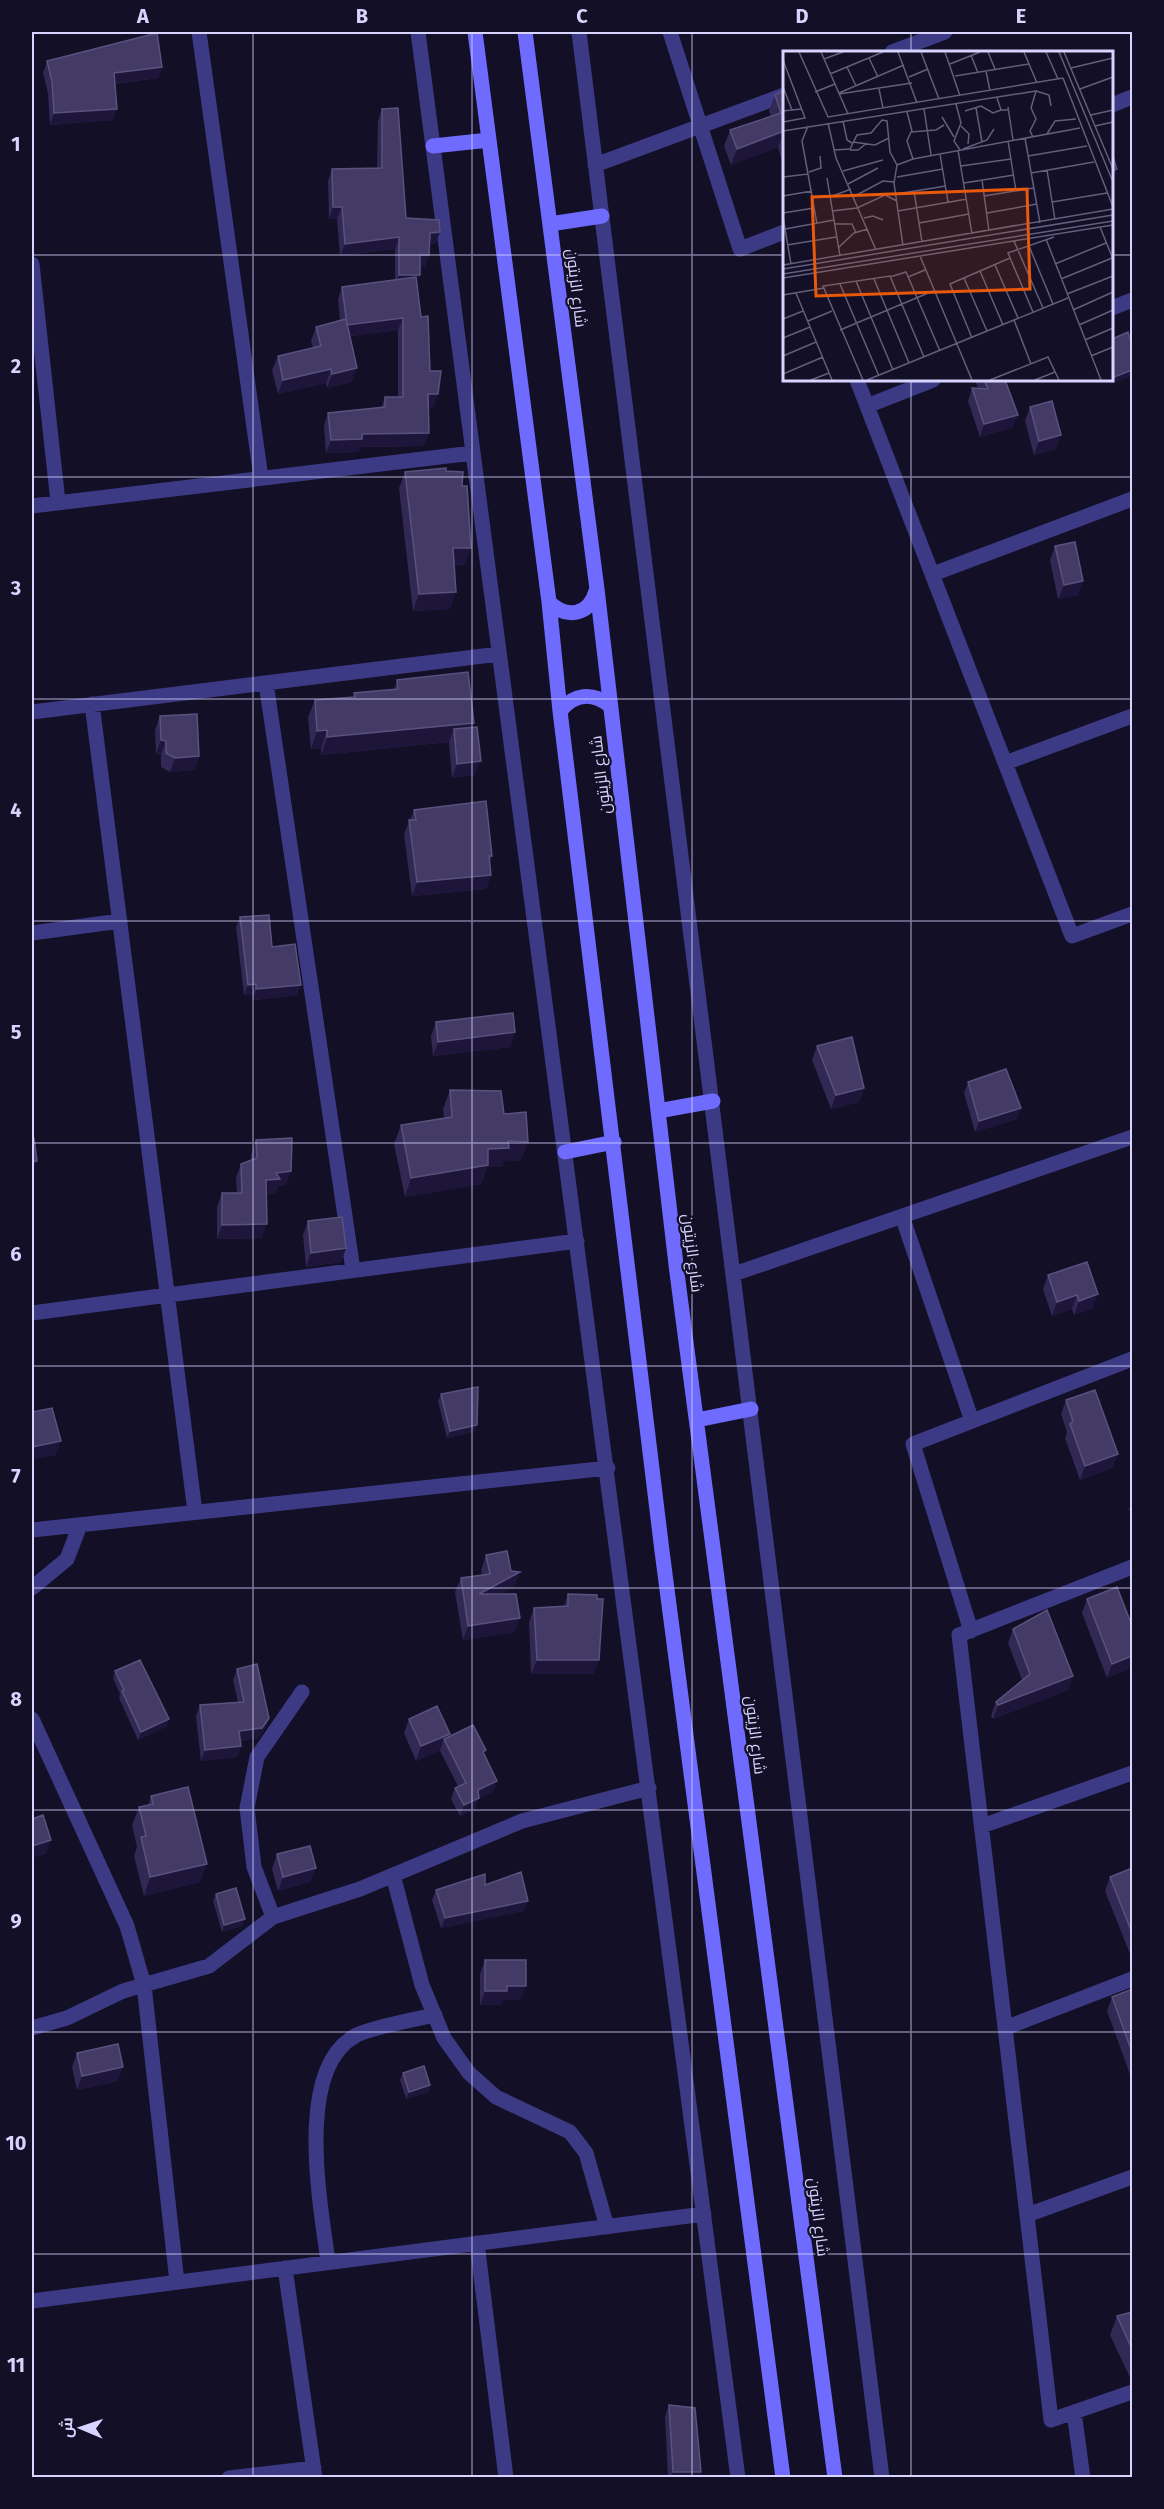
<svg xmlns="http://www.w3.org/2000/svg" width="1164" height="2509" viewBox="0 0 1164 2509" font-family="'Fira Sans',Cairo,sans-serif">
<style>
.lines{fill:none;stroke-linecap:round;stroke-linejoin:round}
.minor{stroke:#3d3a85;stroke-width:15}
.secondary{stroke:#6f6bff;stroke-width:15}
.wall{fill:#312854}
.shaded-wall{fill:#1d163a}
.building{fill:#433a66;stroke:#5a527e;stroke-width:1.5}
.grid{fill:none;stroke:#d9d4ff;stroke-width:1.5;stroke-opacity:0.55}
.labels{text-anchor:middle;stroke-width:4.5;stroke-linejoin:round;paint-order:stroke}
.street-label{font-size:16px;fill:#d9d4ff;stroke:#130f26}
.inset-road{fill:none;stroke:#625e7d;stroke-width:1.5}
.view{fill:#e8590c;fill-opacity:0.15;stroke:#e8590c;stroke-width:3}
.inset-edge{fill:none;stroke:#d9d4ff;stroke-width:3}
.neatline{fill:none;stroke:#d9d4ff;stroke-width:2}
.grid-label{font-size:20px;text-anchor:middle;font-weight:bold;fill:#d9d4ff}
</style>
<rect width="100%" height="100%" fill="#130f26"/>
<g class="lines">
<!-- minor -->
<path class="minor" d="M199,32L261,478
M418,32L738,2478
M579,32L882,2478
M670,32L740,249L784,232
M892,52L945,32
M1112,105L1132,97
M595,165L784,95
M32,264L58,502
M1112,308L1132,300
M857,380L1072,936L1132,914
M867,406L933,380
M32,506L473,453
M933,574L1132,499
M266,683L353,1270
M92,704L195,1512
M32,712L499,654
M1005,763L1132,716
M32,933L120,921
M902,1216L972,1421
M734,1274L1132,1137
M32,1313L577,1241
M32,1530L608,1468
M1132,1567L959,1635L1051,2420L1132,2392
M32,1588L67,1559L80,1525
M971,1631L913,1444L1132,1359
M32,1719L127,1926L144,1985L177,2282
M982,1826L1132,1773
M393,1875L422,1985L444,2038L469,2073L496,2097L570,2132L586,2153L607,2227
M273,1917L254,1867L247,1808L257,1757L302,1692
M32,2028L67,2018L123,1991L209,1966L273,1917L360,1889L522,1821L649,1788
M1005,2028L1132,1979
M1027,2215L1132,2177
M477,2243L506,2478
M328,2262C321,2206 294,2070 355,2036C368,2028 417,2019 435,2015
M285,2268L315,2478
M32,2301L704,2214
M1074,2412L1083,2478
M229,2478L314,2468"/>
<!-- secondary -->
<path class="secondary" d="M475,32L549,602L560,711L662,1551L783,2478
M525,32L597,589L677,1273L835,2478
M433,146L489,140
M550,224L602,216
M549,602C566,619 589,616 596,591
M560,711C574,694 592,692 609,705
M658,1111L713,1101
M565,1152L614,1142
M697,1420L751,1409"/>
</g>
<!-- wall -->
<path class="wall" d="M47,61L162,67L158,78L115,84L113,120L50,125L48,93L43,73Z
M784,90V168L778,147L731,165L724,146L730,130L771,116L769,111L775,95Z
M382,109L406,218L436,243L430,244L425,267H420L417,282L421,317L430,371L438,394L433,407L428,406L424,446L360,447L358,452L326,453L324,426L328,413L381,408L385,397H398V330L350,336L352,382L327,388L326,383L278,394L272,370L278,356L313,348L311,341L316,327L340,320L338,299L342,287L395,280V249L340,256L337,219H329L328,181L332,169L377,168L378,121Z
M975,380H1005L1013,427L980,437L968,401L972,388H978Z
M1030,407L1056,449L1034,455L1025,421Z
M446,471L462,486L471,548L465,565H454L450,609L413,611L399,488L405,472Z
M1055,546L1078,595L1058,599L1050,560Z
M397,680L472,728L475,775L452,778L449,742L321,755V748L311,749L308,717L315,700L353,697L354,693L394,690Z
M160,716L199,756L194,770L170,772L161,767V755L156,754L155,730Z
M414,810L492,856L489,863L491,875L486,889L412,896L404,834Z
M240,917L272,947L297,995L253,1000L252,994L244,995L236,927Z
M436,1022L515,1032L510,1047L433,1056L431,1036Z
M817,1046L864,1088L859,1102L831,1109L812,1060Z
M968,1082L1017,1119L975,1132L964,1093Z
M450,1090L504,1114L521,1161L505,1160L502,1167H487L481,1184L405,1197L394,1144L401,1125L444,1118L443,1109Z
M256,1140L286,1185L278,1186L275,1193L267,1194L262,1238L217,1239V1207L222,1193H237L236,1178L241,1164L251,1160V1155Z
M308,1221L346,1248L341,1262L306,1267L303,1235Z
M1048,1275L1093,1308L1074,1315L1072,1309L1052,1316L1043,1289Z
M441,1394L477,1425L474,1432L447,1438L438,1401Z
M1066,1400L1118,1454L1112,1468L1080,1480L1065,1438L1067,1432L1061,1414Z
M1132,1502V1501V1517L1129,1509Z
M486,1555L515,1586L500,1594L515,1632L463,1640L455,1592L461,1578L482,1575L481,1570Z
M568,1594L594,1674H531L529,1622L534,1608L564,1606Z
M1087,1599L1132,1626L1107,1678L1082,1613Z
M1013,1629L1073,1676L1068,1690L993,1719L991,1716L996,1702L1022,1680L1008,1643Z
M237,1669L269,1718L265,1728L258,1738L240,1741L241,1746L237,1757L201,1761L196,1716L200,1705L238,1702L233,1680Z
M115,1671L167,1726L138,1740L119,1698L120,1694L113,1678Z
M409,1719L484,1755L497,1781L493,1792L478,1799L475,1809L460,1816L451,1799L455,1788L458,1786L440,1751V1750L416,1761L404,1733Z
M151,1796L200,1882L144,1896L134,1856L137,1847L132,1825L139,1807L148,1805Z
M277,1854L310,1882L278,1891L272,1869Z
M1132,1868V1959L1105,1891L1110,1877Z
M485,1885L524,1911L441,1928L432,1900L436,1890Z
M216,1894L245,1919L242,1926L222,1932L213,1901Z
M485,1960L520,2000H503L501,2005H480V1974Z
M1132,1989V2080L1107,2011L1112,1997Z
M77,2053L118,2081L77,2090L72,2067Z
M403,2073L430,2085L428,2092L406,2099L400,2080Z
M1132,2312V2382L1110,2335L1117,2316Z
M669,2405L701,2472L699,2478H668L665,2417Z"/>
<!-- shaded-wall -->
<path class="shaded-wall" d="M162,67L158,78L110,84L114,73Z
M117,109L113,120L50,125L54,113Z
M784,131L778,147L731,165L737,149Z
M1117,169L1112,183V184V171Z
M333,207H342L337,219H329Z
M440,232L436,243L425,245L430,233Z
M399,237L395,249L340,256L345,244Z
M420,255H429L425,267H416Z
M399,275H420L415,287H395Z
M403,318L398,330L342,337L347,325Z
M357,368L352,382L327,388L332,374Z
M331,369L326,383L278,394L283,380Z
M1132,370V376L1110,385L1112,378Z
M886,380H896L884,384Z
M428,394H438L433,407L423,406Z
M1018,415L1013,427L980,437L984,424Z
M429,433L424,446L360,447L358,452L326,453L331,440L362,434Z
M1061,435L1056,449L1034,455L1039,441Z
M453,548H471L465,565L447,564Z
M1083,581L1078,595L1058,599L1064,585Z
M456,592L450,609L413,611L419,594Z
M474,723L467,740L454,729L449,742L321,755L327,737Z
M327,730L321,748L311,749L317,731Z
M161,740L166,741L161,755L156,754Z
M199,756L194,770L170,772L175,758Z
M481,761L475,775L452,778L457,764Z
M491,875L486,889L412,896L417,882Z
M256,984L252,994L244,995L248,985Z
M301,985L297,995L253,1000L256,989Z
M515,1032L510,1047L433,1056L438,1042Z
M864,1088L859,1102L831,1109L836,1095Z
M1021,1108L1017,1119L975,1132L979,1121Z
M508,1141L528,1142L521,1161L505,1160L502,1167H487L481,1184L405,1197L411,1178Z
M37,1161L32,1175V1162Z
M291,1171L286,1185L278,1186L275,1193L261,1194L266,1180L276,1173Z
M267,1224L262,1238L217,1239L222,1225Z
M346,1248L341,1262L306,1267L311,1253Z
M1098,1294L1093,1308L1074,1315L1079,1301Z
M1077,1295L1072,1309L1052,1316L1057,1302Z
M477,1425L474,1432L447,1438L450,1431Z
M61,1441L56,1455L32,1460V1447Z
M1118,1454L1112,1468L1080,1480L1085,1466Z
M520,1572L515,1586L474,1608L479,1594Z
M520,1618L515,1632L463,1640L468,1626Z
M1132,1656V1668L1107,1678L1112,1664Z
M537,1660H599L594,1674H531Z
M1073,1676L1068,1690L993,1719L998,1705Z
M269,1718L265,1728L258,1738L235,1741L239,1731Z
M169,1719L167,1726L138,1740L141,1732Z
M450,1734L446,1744L444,1739L440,1750L416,1761L421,1746Z
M241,1746L237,1757L201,1761L205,1750Z
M497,1781L493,1792L478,1799L475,1809L460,1816L464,1805L478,1790Z
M51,1840L46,1854L32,1858V1846Z
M207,1864L200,1882L144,1896L150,1877Z
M316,1868L310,1882L278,1891L283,1877Z
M528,1901L524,1911L441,1928L445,1918Z
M245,1919L242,1926L222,1932L224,1925Z
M507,1986H526L520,2000H503L501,2005H480L485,1991Z
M123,2067L118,2081L77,2090L82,2076Z
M430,2085L428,2092L406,2099L409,2092Z
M673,2472H701L699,2478H671Z"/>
<!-- building -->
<path class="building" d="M157,33L162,67L114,73L117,109L54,113L52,81L47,61Z
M784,90V134V131L737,149L730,130L781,113L775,95Z
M398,108L406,218L439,220L440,232L430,233L429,255H420V275H399V237L345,244L342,207H333L332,169L382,168V109Z
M1112,153L1117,169L1112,171Z
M416,277L421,317L428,316L430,371H441L438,394H428L429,433L362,434V439L331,440L328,413L385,407V397H403V318L347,325L342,287Z
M346,319L357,368L332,374L331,369L283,380L278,356L321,346L316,327Z
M1128,332L1132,345V370L1112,378V339Z
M984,380H1005L1018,415L984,424L972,388L988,389Z
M1052,401L1061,435L1039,441L1030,407Z
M446,468V471L463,472L462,486H467L471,548H453L456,592L419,594L405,472Z
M1075,542L1083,581L1064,585L1055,546Z
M468,672L474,723L327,737V730L317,731L315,700L355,697L354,693L398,689L397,680Z
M197,714L199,756L175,758L166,753V741L161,740L160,716Z
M477,727L481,761L457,764L454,729Z
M486,801L492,856H489L491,875L417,882L409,820H416L414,810Z
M269,915L272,947L295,944L301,985L256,989V984L248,985L240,917Z
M513,1013L515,1032L438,1042L436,1022Z
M852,1037L864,1088L836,1095L817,1046Z
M1006,1069L1021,1108L979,1121L968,1082Z
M450,1090L501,1091L504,1114L526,1112L528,1142L508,1141L509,1148L488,1149V1165L411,1178L401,1125L452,1117Z
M32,1138H34L37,1161L32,1162Z
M292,1138L291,1171L276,1173L280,1179L266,1180L267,1224L222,1225V1193H242L241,1164L257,1158L256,1140Z
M342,1217L346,1248L311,1253L308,1221Z
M1087,1262L1098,1294L1079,1301L1077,1295L1057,1302L1048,1275Z
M478,1387L477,1425L450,1431L441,1394Z
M1095,1390L1118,1454L1085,1466L1070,1424L1073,1421L1066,1400Z
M52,1408L61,1441L32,1447V1412Z
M507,1551L511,1571L520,1572L479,1594H516L520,1618L468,1626L461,1578L490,1574L486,1555Z
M1117,1587L1132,1626V1656L1112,1664L1087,1599Z
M568,1594L597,1595V1599H603L599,1660H537L534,1608L568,1606Z
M1047,1610L1073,1676L998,1705L996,1702L1030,1674L1013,1629Z
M140,1660L169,1719L141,1732L122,1691L124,1690L115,1671Z
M257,1664L269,1718L262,1728L239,1731L241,1746L205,1750L200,1705L244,1702L237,1669Z
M437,1706L450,1734L421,1746L409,1719Z
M473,1725L486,1750L483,1752L497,1781L478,1790L479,1798L464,1805L455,1788L466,1783L444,1739Z
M188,1787L207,1864L150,1877L141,1837L146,1836L139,1807L153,1804L151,1796Z
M43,1815L51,1840L32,1846V1819Z
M310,1846L316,1868L283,1877L277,1854Z
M1132,1868V1933L1110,1877Z
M521,1872L528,1901L445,1918L436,1890L485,1874V1885Z
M236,1888L245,1919L224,1925L216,1894Z
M485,1960H526V1986H507V1991H485Z
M1132,1989V2052L1112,1997Z
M118,2044L123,2067L82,2076L77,2053Z
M424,2066L430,2085L409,2092L403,2073Z
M1132,2312V2349L1117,2316Z
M669,2405L695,2408L701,2472H673Z"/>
<!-- grid -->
<path class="grid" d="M253,32V2478M472,32V2478M692,32V2478M911,32V52M32,255H784M1112,255H1132M911,380V2478M32,477H1132M32,699H1132M32,921H1132M32,1143H1132M32,1366H1132M32,1588H1132M32,1810H1132M32,2032H1132M32,2254H1132"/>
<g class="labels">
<!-- street labels -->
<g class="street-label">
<text transform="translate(577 288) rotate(83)" y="6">شارع الزيتون</text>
<text transform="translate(600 775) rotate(-97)" y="6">شارع الزيتون</text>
<text transform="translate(693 1253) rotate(83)" y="6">شارع الزيتون</text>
<text transform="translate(756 1735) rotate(83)" y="6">شارع الزيتون</text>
<text transform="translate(819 2217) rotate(83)" y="6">شارع الزيتون</text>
</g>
</g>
<!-- overview -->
<g transform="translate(783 51)">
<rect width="330" height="330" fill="#130f26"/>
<path class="inset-road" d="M16,1L45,66L280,27M38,1L65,63M115,1L134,52M138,1L156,48M162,1L177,45M205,1L212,18M241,1L254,32M263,1L275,28M276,1L330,131M281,1L330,118M188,4L195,22M86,7L95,26M41,8L60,1M0,9L22,67L0,71M167,13L197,1M64,16L73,35M288,17L330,7M203,20L207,40M47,23L100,1M172,25L246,13M126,26L145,18M280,27L330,156M0,36L9,59M96,38L100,57M297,38L330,26M253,40L266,44L268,55M32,41L52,33M56,42L121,14M56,43L129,32M214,47L218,59H226M173,53L178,72L171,90L177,99M225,56L230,89M193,57L199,91M141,58L148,104M0,60L18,58M182,60L198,55L210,62L218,59M124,61L129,80M308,64L330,59M159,66L171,86M60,70L64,89L69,92M45,72L53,107L93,199M25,75L19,90L25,123M178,75L186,83L185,93M312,75L330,71M0,80L253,40L248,57L253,68L247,80L250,86M264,83L272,70L293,68M242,87L257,172M225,90L233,140M70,91L92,94L106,87M180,98L204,89L211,78M51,99L67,98L74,84L88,82L99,69L104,70L107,101L114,114L111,132L120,195M67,99H75L84,92M175,99L189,183M157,103L165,151M245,105L304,95M130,108L124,90L128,81L153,79L161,74M114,114L130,108L297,77M178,115L228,108M264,119L272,169M60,120L100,109M26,121L38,117L37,105M248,122L311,111M0,126L25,123L34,173M114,126L160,118M44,127L57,205M199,129L206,180M181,132L231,124M65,133L95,117M131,140L139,191M113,143L163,135M0,145L29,140M201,145L251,137M47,146L68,138M70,146L100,130L111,131M269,151L324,142M49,160L74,157L102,144L114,150M115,160L184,148M0,162L31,157M204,162L254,153M0,166L8,213M81,167L90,165L100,169M136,172L186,163M51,173H69L73,182M317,176L330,208M2,178L51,169M263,188L318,329M231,190L260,257M4,194L53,186M246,195L270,253M55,197L71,182L85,178M137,205L189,329M272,213L323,192M0,214L330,158M212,214L235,267M0,218L330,164M197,220L220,274M0,223L330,170M107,226L123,221L157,300M125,226L142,219M0,227L330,174M181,227L204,280M91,228L126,312M278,228L329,207M73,230L110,319M57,233L96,325M13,242L49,329M284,243L330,225M0,244L41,237M290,259L330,241M250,261L225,202L271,186M0,268L20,260M231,269L248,313M25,270L49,260M296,274L330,259M57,279L150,240M0,287L27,276M189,287L167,233L227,207M302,289L330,277M0,305L33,291M308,305L330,296M0,323L40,306M28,329L46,322M80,329L40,235L107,225L141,306M84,329L285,247M207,329L265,306L276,329M252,329L272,321"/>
<path class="view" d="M244,138L247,238L33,245L29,146Z"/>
<rect width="330" height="330" class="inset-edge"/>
</g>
<!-- border -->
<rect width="1164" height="2509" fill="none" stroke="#130f26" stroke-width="66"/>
<!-- north arrow -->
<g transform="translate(81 2428) rotate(272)" stroke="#130f26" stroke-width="4.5" paint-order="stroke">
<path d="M0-4.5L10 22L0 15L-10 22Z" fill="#d9d4ff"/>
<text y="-9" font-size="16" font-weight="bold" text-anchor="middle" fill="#d9d4ff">ش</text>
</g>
<rect x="33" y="33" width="1098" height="2443" class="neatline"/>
<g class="grid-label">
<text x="143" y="23">A</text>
<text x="362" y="23">B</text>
<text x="582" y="23">C</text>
<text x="802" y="23">D</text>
<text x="1021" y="23">E</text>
<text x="16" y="151">1</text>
<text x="16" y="373">2</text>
<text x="16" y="595">3</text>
<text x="16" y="817">4</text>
<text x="16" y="1039">5</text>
<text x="16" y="1261">6</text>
<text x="16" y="1483">7</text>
<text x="16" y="1706">8</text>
<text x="16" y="1928">9</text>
<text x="16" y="2150">10</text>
<text x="16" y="2372">11</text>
</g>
</svg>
